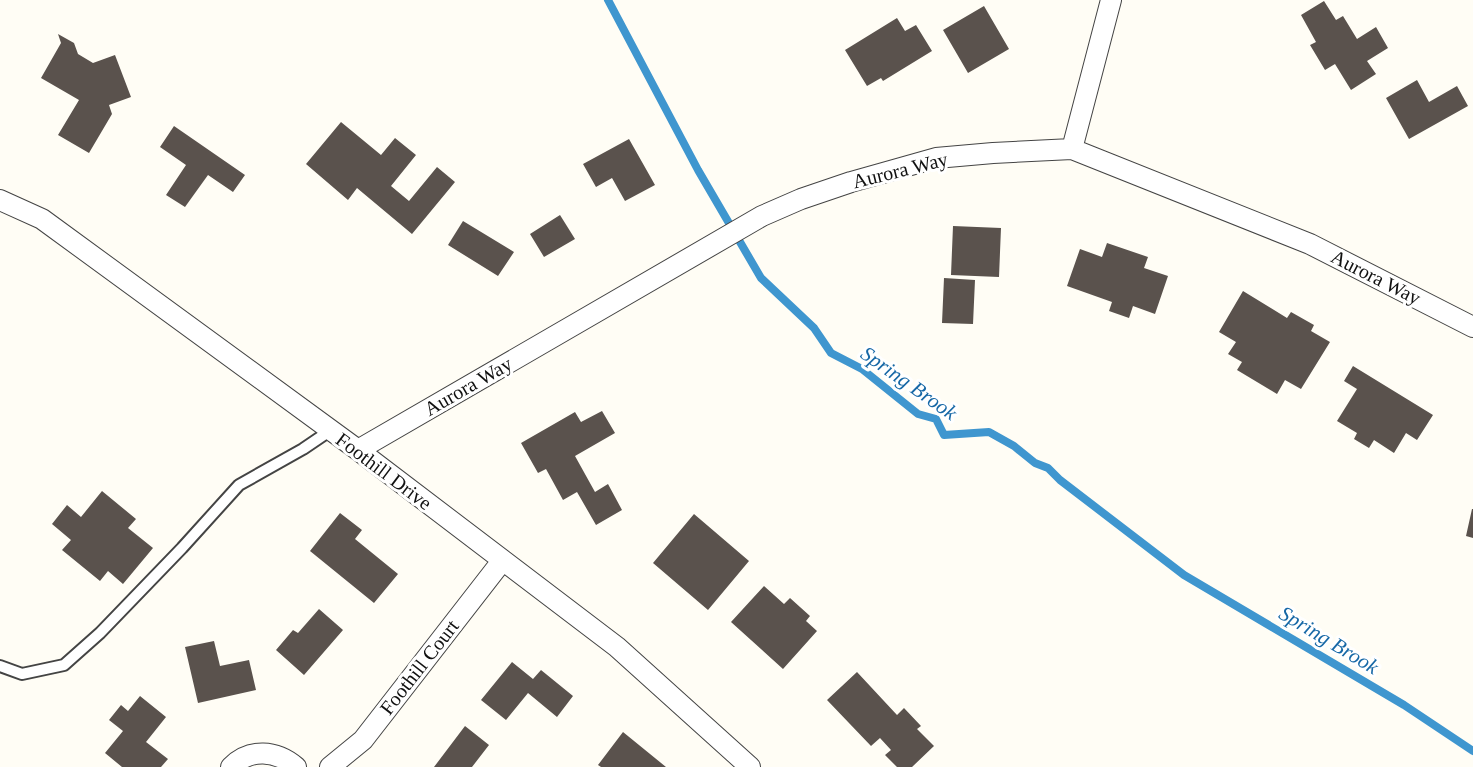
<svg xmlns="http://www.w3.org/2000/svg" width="1473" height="767" viewBox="0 0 1473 767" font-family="'Times New Roman',serif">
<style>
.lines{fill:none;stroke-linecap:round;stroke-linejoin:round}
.stream{stroke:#3f96cf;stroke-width:8}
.building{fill:#5a524d}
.service-casing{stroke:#444;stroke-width:14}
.minor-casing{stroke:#444;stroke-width:22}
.service{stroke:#fff;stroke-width:10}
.minor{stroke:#fff;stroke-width:20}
.labels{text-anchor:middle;stroke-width:6;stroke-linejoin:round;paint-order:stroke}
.street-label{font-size:20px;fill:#111;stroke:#fff}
.water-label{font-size:21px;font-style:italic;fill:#1768a6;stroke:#fff}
</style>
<rect width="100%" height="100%" fill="#fffdf5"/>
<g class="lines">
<!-- stream -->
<path class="stream" d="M608,0L698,170L761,278L814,328L831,353L862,369L918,414L936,419L944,435L989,432L1014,446L1035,463L1048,468L1060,480L1184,575L1404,705L1473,751"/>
</g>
<!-- building -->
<path class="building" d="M1324,1L1336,20L1343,16L1357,39L1376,27L1388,48L1367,61L1376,74L1351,90L1335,64L1325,70L1310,45L1316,42L1301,15Z
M984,6L1009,49L968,73L943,30Z
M897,18L905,31L916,25L932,51L883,81L881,78L867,86L845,50Z
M58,34L74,43L78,54L93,63L115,55L131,97L109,105L112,114L89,153L58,135L79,100L41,78L61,43Z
M1417,80L1429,102L1457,86L1468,106L1409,139L1386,98Z
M341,122L381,155L395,138L416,155L391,186L409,201L437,167L455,182L412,234L357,188L348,200L306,164Z
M174,126L245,175L233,192L208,175L185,207L166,195L186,165L160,147Z
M629,139L655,185L625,201L612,178L596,187L583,164Z
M560,215L575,239L544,257L530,234Z
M463,221L514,252L498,276L448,245Z
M953,226L1001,228L999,277L951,275Z
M1107,243L1148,257L1144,268L1168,276L1155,314L1133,306L1129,318L1109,311L1112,302L1067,286L1080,249L1102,257Z
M944,278L975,280L973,324L942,323Z
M1243,291L1287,318L1291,312L1314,325L1311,331L1330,342L1301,389L1285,380L1277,394L1237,370L1242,362L1228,354L1236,342L1219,332Z
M1353,366L1433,415L1417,440L1406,433L1394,453L1374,440L1369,448L1354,439L1357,433L1337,421L1357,389L1344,381Z
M602,411L615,433L575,456L595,492L608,484L622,510L596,525L577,492L563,500L546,469L538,473L521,443L575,412L581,422Z
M102,491L136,519L128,528L153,548L123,584L108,571L100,581L62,550L71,540L52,524L67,505L81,517Z
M1472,509H1473V538L1466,536Z
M340,513L362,530L355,539L398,574L374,603L310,551Z
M694,514L749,561L708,610L653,563Z
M764,586L784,604L790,598L810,616L806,621L817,631L783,669L731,622Z
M319,609L343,630L304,675L276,650L293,630L298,633Z
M214,641L220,666L249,660L256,690L198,703L185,647Z
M512,662L533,679L541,670L573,696L557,717L528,693L506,720L481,700Z
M857,672L897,715L904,708L921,726L917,729L934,746L912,767H897L885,755L891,750L880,738L871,746L827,700Z
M140,696L166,717L146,742L168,759L161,767H122L105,753L123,731L109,720L121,705L128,711Z
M465,726L489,745L472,767H434Z
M623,732L666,767H601L598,765Z"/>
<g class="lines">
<!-- service casing -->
<g class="service-casing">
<path id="service" d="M0,666L22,674L64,665L100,633L182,548L239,485L303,449L331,430"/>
</g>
<!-- minor casing -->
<g class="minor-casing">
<path id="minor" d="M1072,149L1111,0
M0,200L42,219L358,450L617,647L750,767
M358,450L762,216L801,199L851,182L936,158L993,153L1072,149L1310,244L1473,327
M231,767C250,748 276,750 296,767
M330,767L363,740L502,561"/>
</g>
<!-- service -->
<use href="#service" class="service"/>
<!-- minor -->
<use href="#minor" class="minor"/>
</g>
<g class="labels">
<!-- street labels -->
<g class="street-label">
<text transform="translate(900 170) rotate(-14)" y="7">Aurora Way</text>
<text transform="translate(1376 277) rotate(27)" y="7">Aurora Way</text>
<text transform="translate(468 386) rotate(-30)" y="7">Aurora Way</text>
<text transform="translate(384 471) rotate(37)" y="7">Foothill Drive</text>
<text transform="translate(419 667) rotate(-52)" y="7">Foothill Court</text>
</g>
<!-- water labels -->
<g class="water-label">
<text transform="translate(909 383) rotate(35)" y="7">Spring Brook</text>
<text transform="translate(1329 640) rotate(31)" y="7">Spring Brook</text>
</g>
</g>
</svg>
